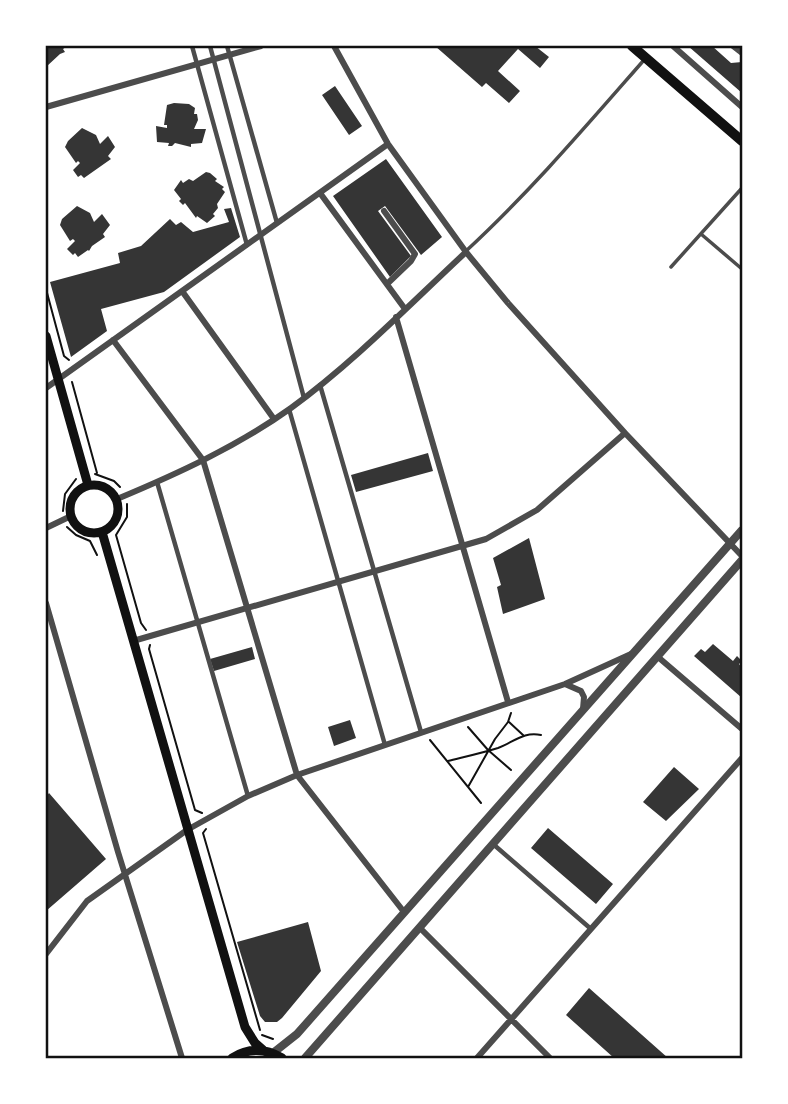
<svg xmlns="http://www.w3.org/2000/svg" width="788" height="1104" viewBox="0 0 788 1104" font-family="'Source Serif 4',serif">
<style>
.building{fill:#353535}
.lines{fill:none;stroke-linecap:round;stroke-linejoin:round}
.path{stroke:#111;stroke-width:2}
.service{stroke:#4c4c4c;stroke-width:3.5}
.pedestrian{stroke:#4c4c4c;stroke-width:4.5}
.minor{stroke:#4c4c4c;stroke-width:6}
.tertiary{stroke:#4c4c4c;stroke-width:8}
.secondary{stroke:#111;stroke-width:9}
.primary{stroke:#111;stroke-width:10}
.neatline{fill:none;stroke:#111;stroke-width:2.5}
</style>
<rect width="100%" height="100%" fill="#fff"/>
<!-- building -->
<path class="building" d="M46,46H67L63,49L65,52L60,54L46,67Z
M435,46H535L549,57L540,68L518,49L498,71L520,91L509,103L486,83L482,87Z
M688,46H712L731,63L742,62V93Z
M335,86L362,126L349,135L322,95Z
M174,103L189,104L195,108L194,114H197L198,120L194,129H206L202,143L191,144V147L175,143L172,146H168L169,143L157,142L156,126L167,128V125H164L167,105Z
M82,128L96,135L100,144L108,136L115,147L108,156L111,159L84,178L81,175L78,177L73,170L80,163L78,161L76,163L65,147L68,141Z
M386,159L442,237L421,255L385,206L378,211L411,256L390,277L333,196Z
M206,172L210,173L217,179L215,181L224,187L222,189L225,192L217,204L218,208L213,214L215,216L207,223L197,216L196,218L185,203L183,205L179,201L181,199L174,190L181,180L183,183L189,179L193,181Z
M77,206L90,213L94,222L102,214L110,225L103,234L105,237L92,246L89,251L88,250L78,257L75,253L73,255L67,249L75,241L73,239L70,241L60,225L62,219Z
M231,208L240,237L164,292L101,309L107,331L71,357L50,282L120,263L118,253L141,246L170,219L176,225L181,222L193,232L229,222L224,209Z
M428,453L433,471L356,492L351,475Z
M529,538L545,599L503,614L497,587L501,585L493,558Z
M713,644L733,661L737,656L742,661L739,664L742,668V698L694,656L701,649L705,652Z
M252,647L255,659L214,671L210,659Z
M350,720L356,738L334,746L328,727Z
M674,767L699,789L666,821L643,802Z
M49,793L106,859L46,911V797Z
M548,828L613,884L596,904L531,848Z
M308,922L321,971L282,1018L277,1022H265L260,1016L237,942Z
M589,988L668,1058H614L566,1015Z"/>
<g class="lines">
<!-- path -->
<path class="path" d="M46,289L64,356L69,360
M72,382L97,473
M95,474L114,481L120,487
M127,504V517L116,535L141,623L146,630
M63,511L65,494L76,479
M67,527L76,535L90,541L97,555
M150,645L149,649L195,810L202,813
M509,722L523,735
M468,727L488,750L511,770
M430,740L481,803
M448,761C464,757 482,753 498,748C514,742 524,731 541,735
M468,787L495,739L508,722L511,713
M206,829L203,833L260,1030
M262,1035L273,1039"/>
<!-- service -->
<path class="service" d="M701,234L742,269
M466,251C530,192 587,125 644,60
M671,267L742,188"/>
<!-- pedestrian -->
<path class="pedestrian" d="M192,46L247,245
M210,46L304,398
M227,46L277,223
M320,385L421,732
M289,409L385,745
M157,482L248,796
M493,844L591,929"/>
<!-- minor -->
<path class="minor" d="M334,46L388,144L466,252L508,303L625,433L742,556
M673,46L742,107
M733,46L742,53
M46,107L261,46
M320,193L405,309
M384,211L415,254L411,261L387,284
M182,291L274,419
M396,317L508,702
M113,340L203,460L297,775L404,912
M46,388L388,144
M117,499C177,474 238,446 291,408C354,362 409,305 466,252
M46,528L71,516
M46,603L118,852L182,1058
M133,641L486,539L537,510L625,433
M658,657L742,729
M565,684L581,691L584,697L583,709
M420,928L550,1058
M46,954L87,901L187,830L248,796L297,775L565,684L631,654
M477,1058L742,758"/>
<!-- tertiary -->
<path class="tertiary" d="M273,1053L297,1034L742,530
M305,1058L742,560"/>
<!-- secondary -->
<path class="secondary" d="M46,336L88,485
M70 509a24 24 0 1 1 48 0a24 24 0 1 1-48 0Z
M102,532L245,1027L255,1043L263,1050
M232,1058C248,1048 265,1048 282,1058"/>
<!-- primary -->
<path class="primary" d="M632,46L742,141"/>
</g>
<!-- border -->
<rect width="788" height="1104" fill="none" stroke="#ffffff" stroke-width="94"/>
<rect x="47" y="47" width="694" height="1010" class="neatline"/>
</svg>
